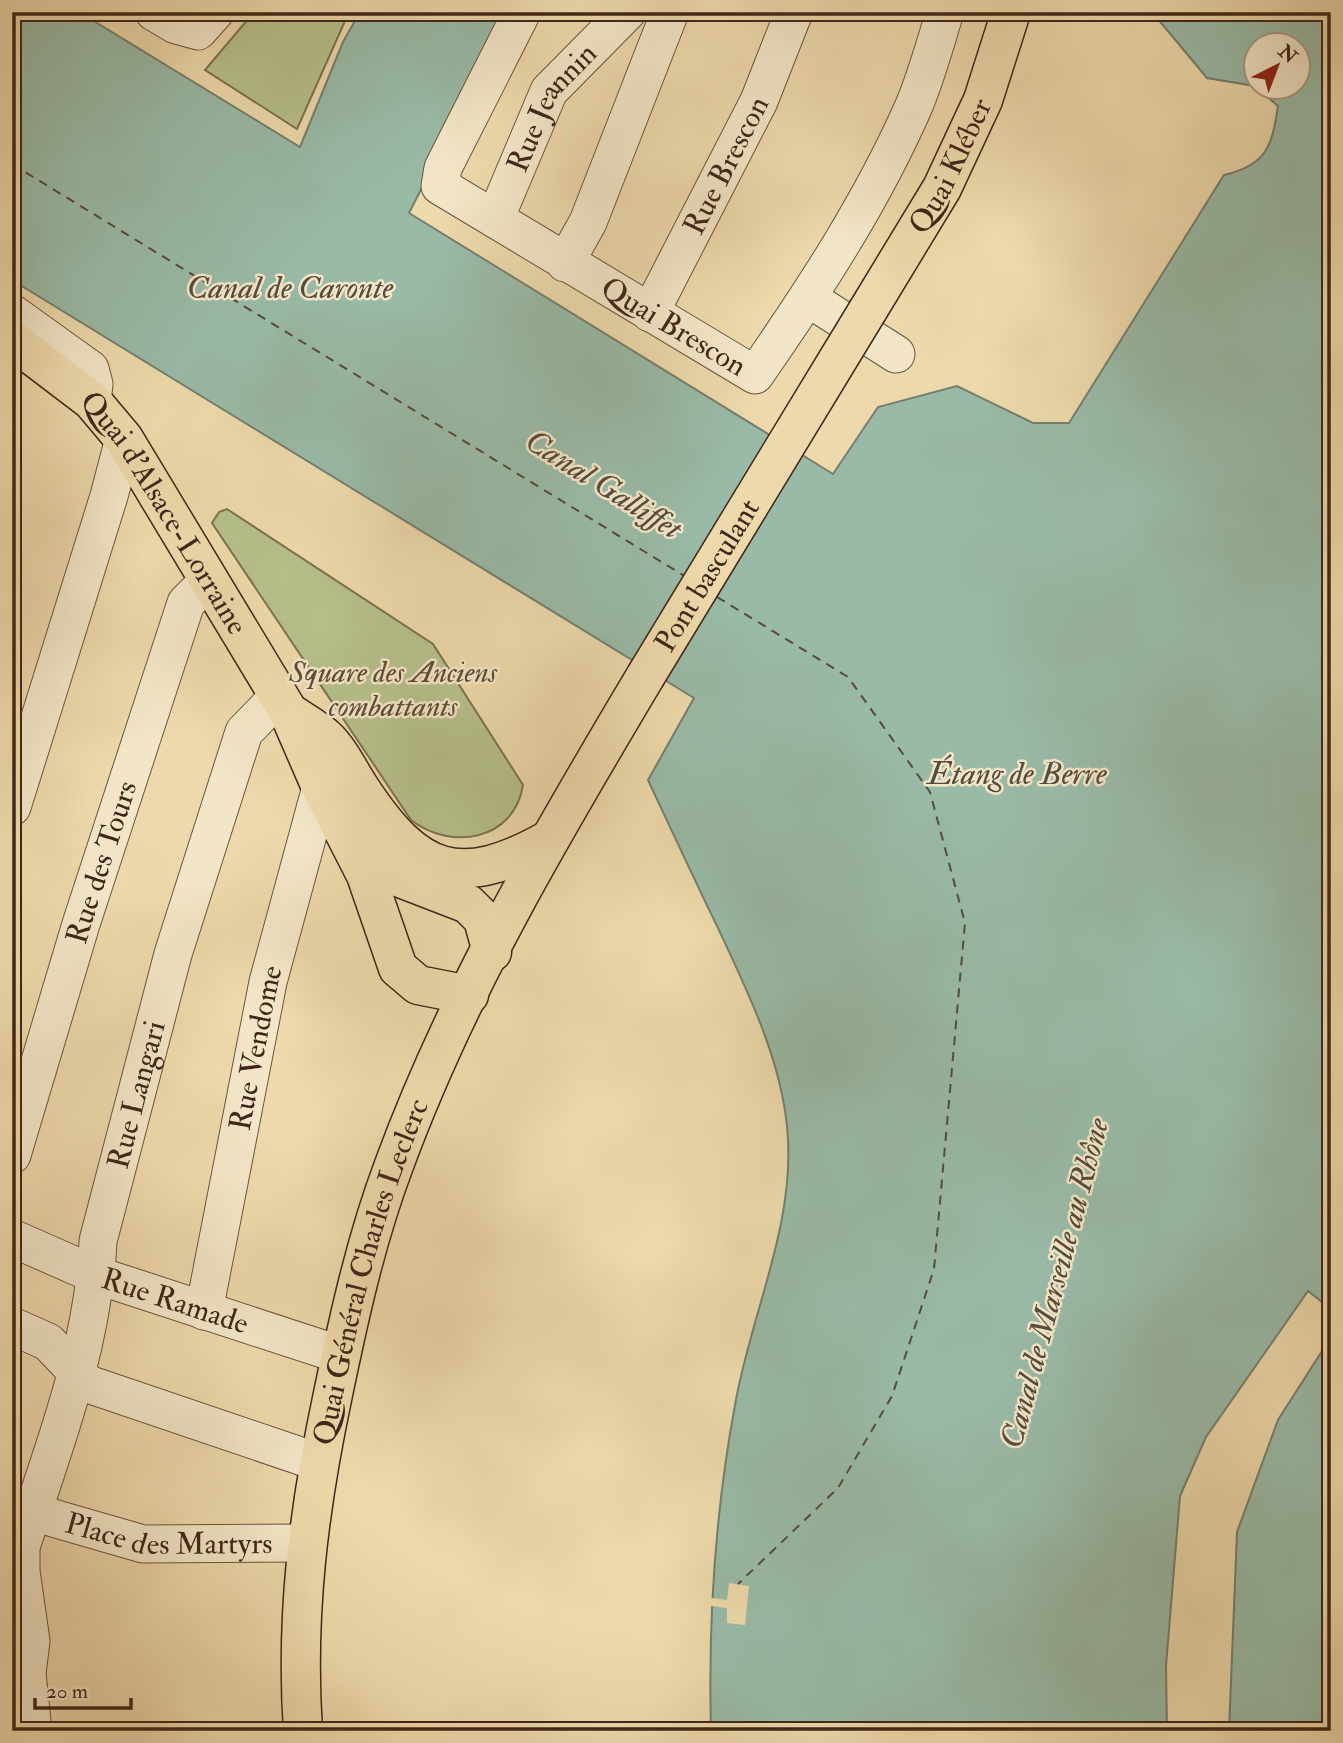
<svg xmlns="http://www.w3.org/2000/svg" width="1343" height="1743" viewBox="0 0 1343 1743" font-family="'IM FELL Double Pica',serif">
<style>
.green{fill:#b6c08b;stroke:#7b7352;stroke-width:2}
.water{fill:#99baa7;stroke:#757f6e;stroke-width:2}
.pier{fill:#edd9ab}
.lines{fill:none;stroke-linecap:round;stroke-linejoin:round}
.ferry{stroke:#564b3c;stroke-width:2;stroke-dasharray:9 7;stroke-linecap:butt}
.minor-casing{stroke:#6b533e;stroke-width:39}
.major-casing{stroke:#402619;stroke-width:41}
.minor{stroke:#f3e6c8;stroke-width:37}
.major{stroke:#edd9ab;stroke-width:38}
.major-bridge-casing{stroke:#402619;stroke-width:41;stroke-linecap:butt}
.major-bridge{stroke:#edd9ab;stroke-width:38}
.labels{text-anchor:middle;stroke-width:5;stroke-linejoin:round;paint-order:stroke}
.street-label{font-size:30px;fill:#402619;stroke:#f3e6c8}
.park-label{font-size:30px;font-style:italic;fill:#5e4c36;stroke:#f3e6c8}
.water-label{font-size:32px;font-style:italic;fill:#564b3c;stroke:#f3e6c8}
</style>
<rect width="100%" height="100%" fill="#edd9ab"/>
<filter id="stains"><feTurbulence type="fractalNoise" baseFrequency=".00286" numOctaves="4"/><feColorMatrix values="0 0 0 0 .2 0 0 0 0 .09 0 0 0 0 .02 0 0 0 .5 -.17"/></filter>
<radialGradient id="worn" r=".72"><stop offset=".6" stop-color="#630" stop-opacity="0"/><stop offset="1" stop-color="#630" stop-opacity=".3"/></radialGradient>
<!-- green -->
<path class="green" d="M254,12H349L297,129L205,70Z
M227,509L433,644L523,785C514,841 451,851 411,820L212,523L219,512Z"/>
<!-- water -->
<path class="water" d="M12,12H79L300,147L343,42L360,12H512L409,213L833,474L878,407L957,386L1033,423H1069L1224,175C1267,165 1272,146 1278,106L1257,88H1298V46H1256L1255,86L1207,78L1152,12H1331V1309L1308,1291L1206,1437L1180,1496L1166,1666L1167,1731H711C708,1621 715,1513 735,1405C751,1312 797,1223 787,1126C780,1057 747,990 718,928C694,879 671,829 648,780L694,698L12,280Z
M1331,1337V1731H1229L1237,1532L1278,1420Z"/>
<!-- pier -->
<path class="pier" d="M729,1583L749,1586L745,1625L727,1623V1608L711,1606V1598L727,1600Z"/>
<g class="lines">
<!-- ferry -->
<path class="ferry" d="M12,164L686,577
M717,597L848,677L930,792L965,923L934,1269L892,1396L838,1488L738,1584"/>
<!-- minor casing -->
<g class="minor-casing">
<g id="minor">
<path d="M154,12L176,25L198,31L215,12"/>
<path id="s1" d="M522,12L443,168L440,186L755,375C814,290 871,203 913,108C926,78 935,44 945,12"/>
<path id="s2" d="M495,219L549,91L627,12"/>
<path d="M565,263L588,222L670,12"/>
<path d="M808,298L896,354"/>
<path d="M12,313L90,369L94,384L92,401"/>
<path id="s3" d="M650,313L759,101L794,12"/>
<path d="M12,807L109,496L124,439"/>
<path id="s4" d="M12,1155L81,924L186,603L209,580"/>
<path id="s5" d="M12,1238L96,1275L341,1355"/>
<path id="s6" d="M204,1311L268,982L321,787"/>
<path d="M12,1326L48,1342L88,1384L318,1462"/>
<path id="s7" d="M12,1501L53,1518L143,1544L305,1543"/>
<path id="s8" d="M33,1731L27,1673L31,1641L21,1571V1547C53,1450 94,1344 98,1241L173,954L244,732L279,696"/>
</g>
</g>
<!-- major casing -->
<g class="major-casing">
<g id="major">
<path id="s9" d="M868,310L942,188L983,100L1011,12"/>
<path id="s10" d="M12,340L92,401L124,439L288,711L321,787L366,875L398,968L418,985L469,995"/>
<path d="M295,716C305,723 317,730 326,738C340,751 351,775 362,791C417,874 459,890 548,840"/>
<path d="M363,832L382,863L398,877L468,904L483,919L492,952"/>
<path id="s11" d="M303,1731C295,1615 309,1507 333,1394C349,1317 366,1239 394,1165C457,993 552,833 645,677"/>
</g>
</g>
<!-- minor -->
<use href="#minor" class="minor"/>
<!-- major -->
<use href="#major" class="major"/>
<!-- major-bridge casing -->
<g class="major-bridge-casing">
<g id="major-bridge">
<path id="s12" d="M645,677L868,310"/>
</g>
</g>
<!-- major-bridge -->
<use href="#major-bridge" class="major-bridge"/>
</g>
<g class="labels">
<!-- street labels -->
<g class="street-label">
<text dy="10" stroke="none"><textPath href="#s2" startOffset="126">Rue Jeannin</textPath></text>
<text dy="10" stroke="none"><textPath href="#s3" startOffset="166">Rue Brescon</textPath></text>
<text dy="10" stroke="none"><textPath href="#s9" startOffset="166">Quai Kléber</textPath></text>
<text dy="10" stroke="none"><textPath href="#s1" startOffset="466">Quai Brescon</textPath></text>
<text dy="10" stroke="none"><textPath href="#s10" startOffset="234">Quai d'Alsace-Lorraine</textPath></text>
<text dy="10" stroke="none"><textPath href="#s12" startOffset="119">Pont basculant</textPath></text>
<text dy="10" stroke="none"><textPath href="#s4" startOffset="306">Rue des Tours</textPath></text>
<text dy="10" stroke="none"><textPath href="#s6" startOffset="268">Rue Vendome</textPath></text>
<text dy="10" stroke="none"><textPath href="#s8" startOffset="653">Rue Langari</textPath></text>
<text dy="10" stroke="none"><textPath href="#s11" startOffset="467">Quai Général Charles Leclerc</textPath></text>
<text dy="10" stroke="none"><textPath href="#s5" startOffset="175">Rue Ramade</textPath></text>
<text dy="10" stroke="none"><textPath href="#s7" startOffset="163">Place des Martyrs</textPath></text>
</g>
<!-- park labels -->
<g class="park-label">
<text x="393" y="682">Square des Anciens<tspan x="393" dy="34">combattants</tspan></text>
</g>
<!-- water labels -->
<g class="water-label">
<text x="290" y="298">Canal de Caronte</text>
<text transform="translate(604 484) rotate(32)" y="11">Canal Galliffet</text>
<text x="1017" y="784">Étang de Berre</text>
<text transform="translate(1054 1283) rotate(-75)" y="11">Canal de Marseille au Rhône</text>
</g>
</g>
<!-- margin -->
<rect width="1343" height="1743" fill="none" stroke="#edd9ab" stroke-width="42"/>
<rect x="14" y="14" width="1315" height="1715" fill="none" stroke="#402619" stroke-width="3.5"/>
<rect x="21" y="21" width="1301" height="1701" fill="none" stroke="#402619" stroke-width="2"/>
<!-- north arrow -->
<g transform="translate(1277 66) rotate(42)"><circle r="33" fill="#f3e6c8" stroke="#ab9982" stroke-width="2"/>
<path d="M0-5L12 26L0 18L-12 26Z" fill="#8f2418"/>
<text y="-10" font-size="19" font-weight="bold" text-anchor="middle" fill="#402619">N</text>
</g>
<!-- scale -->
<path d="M35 1698v10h96v-10" fill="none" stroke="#402619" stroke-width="3.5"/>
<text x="46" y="1698" font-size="21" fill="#402619" stroke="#f3e6c8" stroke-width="5" paint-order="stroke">20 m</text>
<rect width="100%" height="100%" filter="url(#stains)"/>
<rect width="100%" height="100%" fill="url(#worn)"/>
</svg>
